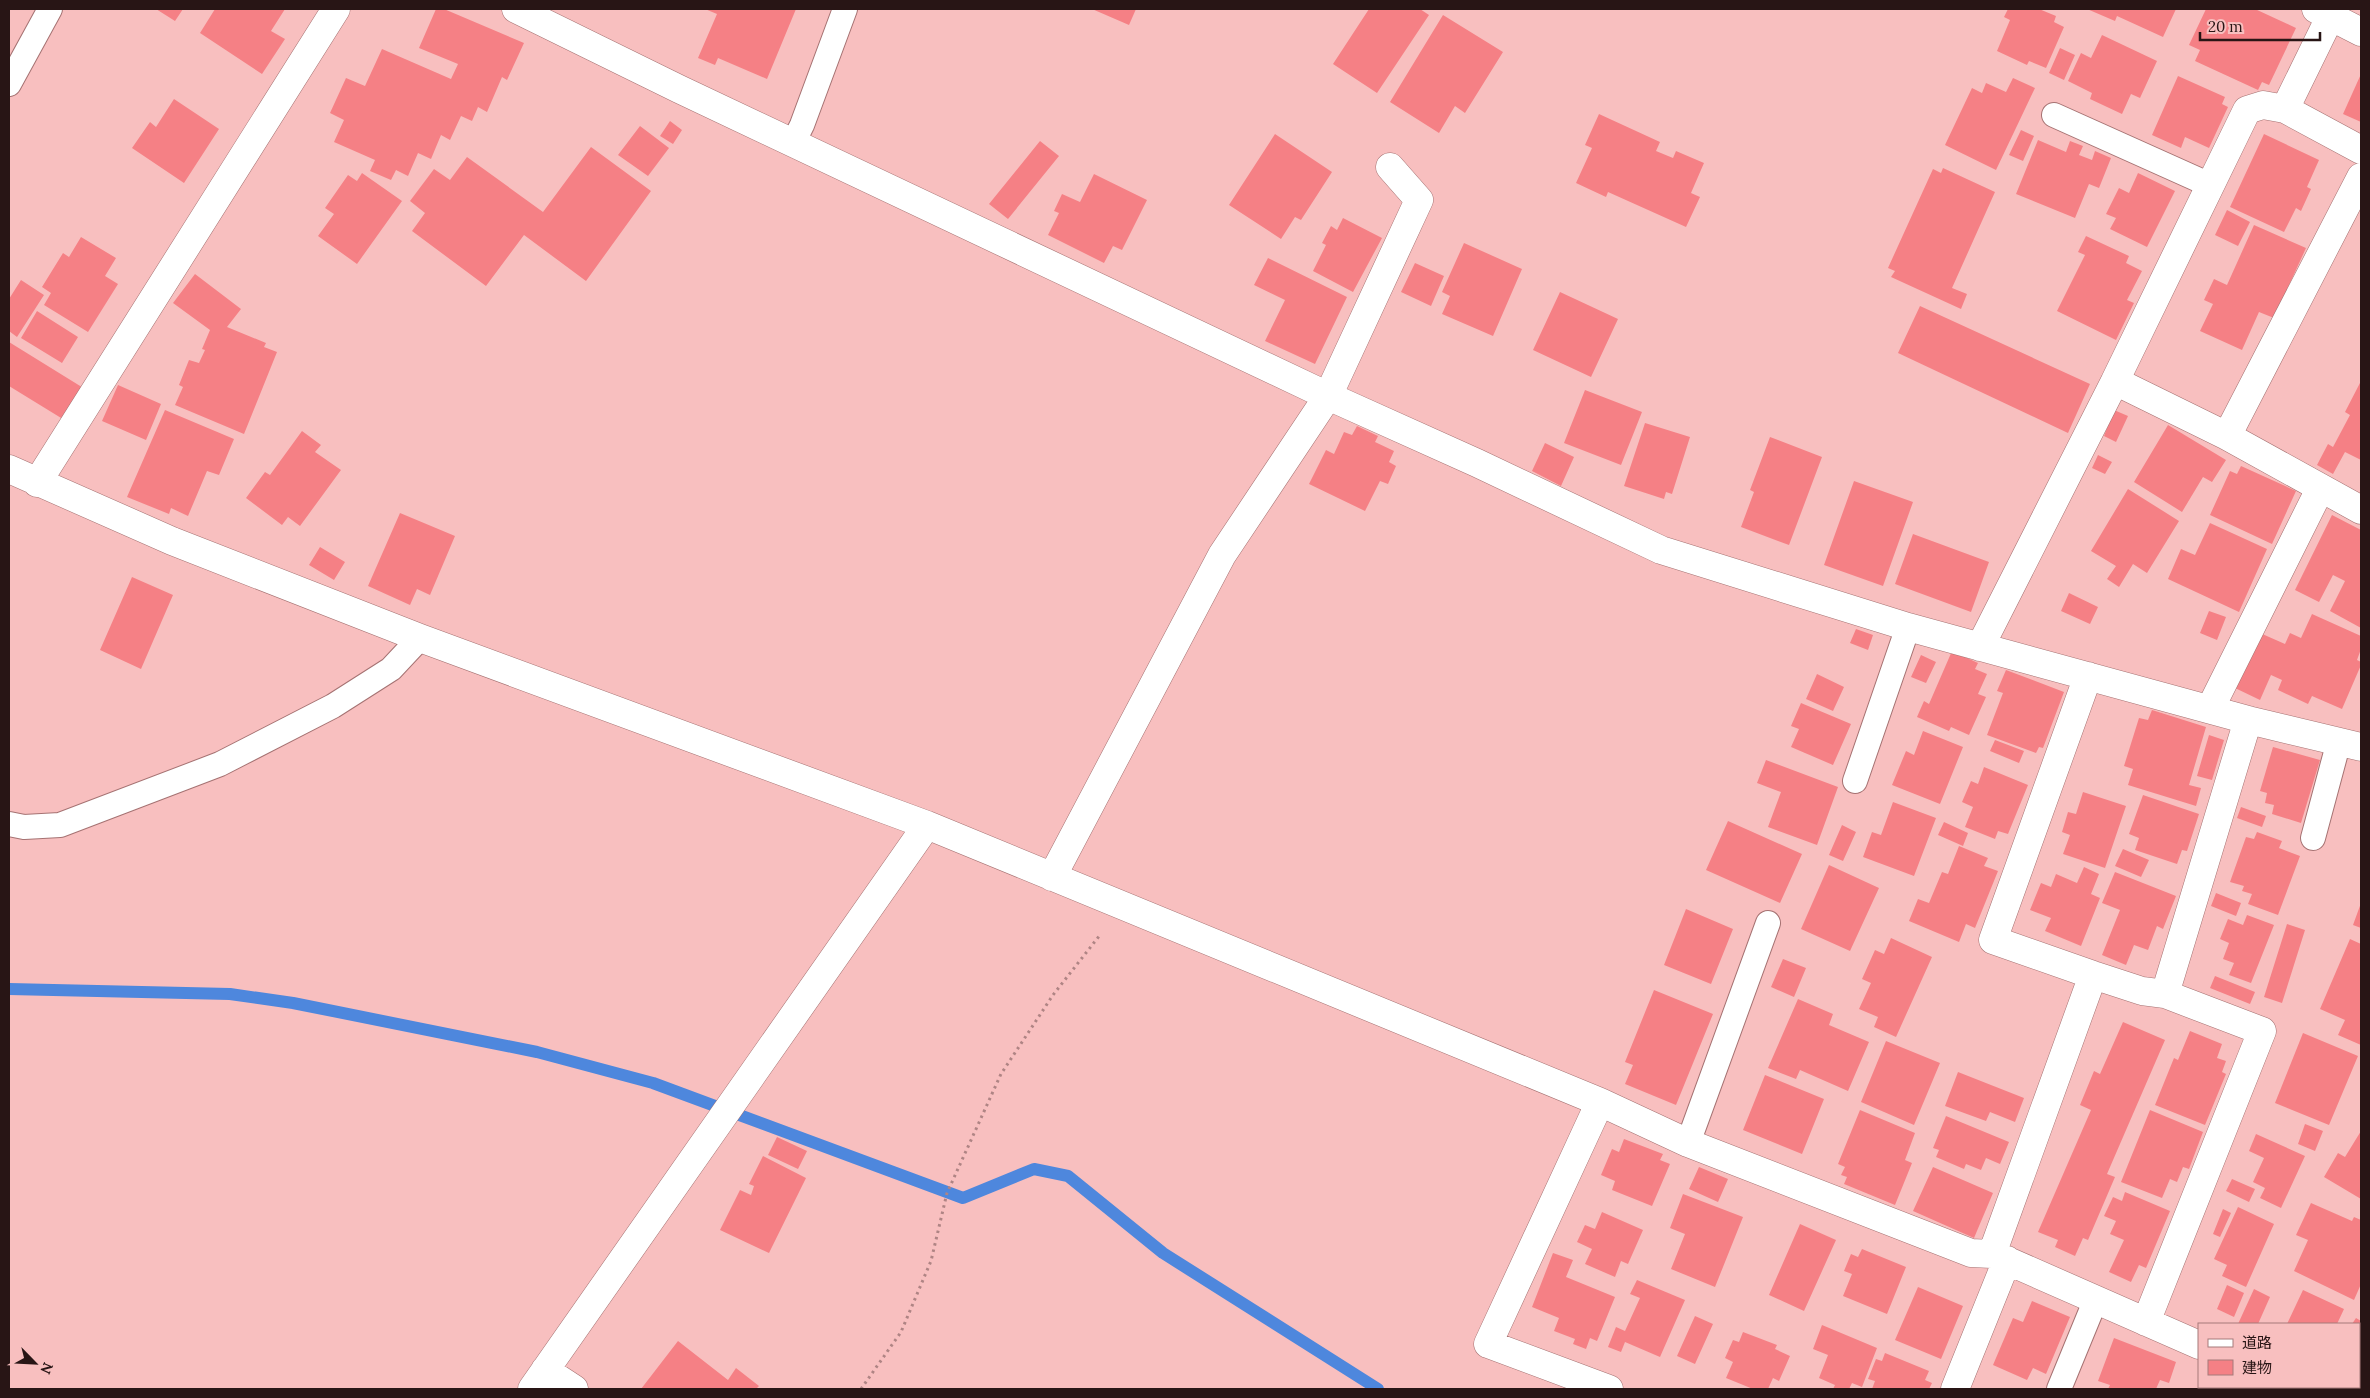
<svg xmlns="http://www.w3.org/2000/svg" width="2370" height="1398" viewBox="0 0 2370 1398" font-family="Lora,'Noto Sans JP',serif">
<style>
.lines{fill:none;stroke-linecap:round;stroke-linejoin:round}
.stream{stroke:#4e87dd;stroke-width:12}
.building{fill:#f58085}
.service-casing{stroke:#a57272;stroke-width:26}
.minor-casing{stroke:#a57272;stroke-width:29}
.path{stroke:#af8484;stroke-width:3;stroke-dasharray:2.5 4;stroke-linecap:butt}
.service{stroke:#fff;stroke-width:24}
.minor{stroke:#fff;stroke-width:28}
</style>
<rect width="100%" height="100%" fill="#f8bfbf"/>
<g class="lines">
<!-- stream -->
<path class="stream" d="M9,989L230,994L293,1003L537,1052L653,1083L963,1198L1034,1169L1068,1176L1163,1253L1378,1389"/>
</g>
<!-- building -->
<path class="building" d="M156,9H183L175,21Z
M215,9H285L271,31L285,39L262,74L200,33Z
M436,9H444L524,43L507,80L502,77L487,112L478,107L472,121L461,116L450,140L441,135L431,159L418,153L408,176L396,170L391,180L370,171L375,160L334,142L344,120L330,113L346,78L365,86L382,49L451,79L458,64L419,48Z
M705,9H796L767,79L718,58L715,65L698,58L717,14Z
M1092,9H1136L1129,25Z
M1369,9H1420L1429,15L1377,93L1333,64Z
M2008,9H2039L2056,16L2054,22L2064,27L2046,68L2029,61L2027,65L1997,51L2010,20L2004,17Z
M2087,9H2176L2163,37L2117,16L2115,21Z
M2206,9H2255L2296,28L2269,85L2262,82L2258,90L2195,61L2200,50L2189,45Z
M1443,15L1503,52L1465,113L1455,106L1439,133L1390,102Z
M2102,35L2157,61L2140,98L2131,94L2122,114L2090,99L2092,93L2068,81L2081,53L2091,58Z
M2060,48L2075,55L2064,80L2049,73Z
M2361,74V122L2343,114Z
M2178,76L2225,97L2222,104L2228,107L2209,148L2185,137L2181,148L2152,135Z
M2013,78L2035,88L1996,170L1945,145L1972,88L1982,93L1986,83L2006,92Z
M174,99L219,129L184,183L132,148L150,122L156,127Z
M1599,114L1660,142L1656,151L1673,158L1676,151L1704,163L1691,193L1700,197L1686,227L1608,192L1606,197L1576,183L1592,148L1585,145Z
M670,121L682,130L673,144L660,136Z
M640,126L669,148L648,176L618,155Z
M2021,130L2034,136L2023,161L2009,155Z
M1275,134L1332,172L1301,220L1295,217L1281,239L1229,205Z
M2264,134L2319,160L2307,187L2311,189L2301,211L2296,208L2284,232L2230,207Z
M2038,140L2066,152L2070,141L2083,146L2079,155L2092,160L2095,151L2111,158L2099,188L2089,184L2075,218L2016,194Z
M1040,141L1059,156L1008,219L989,204Z
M591,147L651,191L586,281L524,235L486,286L412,231L425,213L410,201L434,169L450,180L467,157L543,212Z
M1943,168L1995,192L1952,288L1967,294L1961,309L1891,277L1895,271L1888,268L1933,169L1941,173Z
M362,173L402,201L357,264L318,236L334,214L325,208L348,175L357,181Z
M2138,173L2175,191L2147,247L2110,229L2116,218L2106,214L2119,188L2129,193Z
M1094,174L1147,200L1122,250L1113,246L1104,263L1048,235L1059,213L1054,211L1062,194L1080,202Z
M2227,210L2250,222L2238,246L2215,235Z
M1343,218L1382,238L1353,292L1313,271L1326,245L1322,243L1331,226L1337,230Z
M2254,225L2306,248L2274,318L2259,312L2242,350L2200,331L2213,304L2204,300L2214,279L2227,285Z
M2086,236L2129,256L2126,263L2142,271L2127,300L2134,303L2116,340L2057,311L2085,255L2078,252Z
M81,237L116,258L105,276L118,284L88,332L44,305L51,293L42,287L63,253L69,257Z
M1464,243L1522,269L1493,336L1442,314L1450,296L1442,292Z
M1268,258L1347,297L1315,364L1265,341L1285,300L1254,285Z
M1415,263L1444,276L1431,306L1401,292Z
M195,274L241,309L227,327L266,343L264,347L277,352L244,434L175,405L183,387L179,385L189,360L199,363L205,350L202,349L210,330L173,303Z
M21,280L44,295L17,337L9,331V299Z
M1560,292L1618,319L1591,377L1533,350Z
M1920,306L2090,384L2068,433L1898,353Z
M37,311L78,337L62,363L21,338Z
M9,342L85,389L66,421L9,386Z
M2361,381V460L2345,452L2333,474L2317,465L2328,444L2333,447L2350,415L2345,412Z
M118,385L161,404L146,440L102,421Z
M1585,390L1642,412L1621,465L1564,443Z
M165,410L234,439L219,475L207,471L188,516L171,508L169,514L127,497Z
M2114,410L2128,416L2116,442L2104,436Z
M1645,423L1690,437L1672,494L1666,492L1664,499L1624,486Z
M2168,425L2226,460L2212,482L2203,477L2182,512L2134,482Z
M1357,426L1378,436L1375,442L1394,451L1389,462L1396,466L1388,484L1380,481L1365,511L1309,484L1326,450L1334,454L1344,432L1352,435Z
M302,431L321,445L315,452L341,470L300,526L288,517L282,525L246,498L265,472L270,475Z
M1770,437L1822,457L1789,545L1741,527L1754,492L1750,490Z
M1545,443L1574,457L1561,486L1532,471Z
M2098,455L2112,462L2105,474L2092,468Z
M2241,466L2296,491L2272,544L2210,515L2230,471L2237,474Z
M1854,481L1913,502L1883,586L1824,565Z
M2128,489L2179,521L2147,573L2133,564L2119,587L2107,579L2116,566L2091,551Z
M400,513L455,536L430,595L417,589L410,605L368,586Z
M2332,515L2361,530V628L2330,611L2345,581L2333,575L2319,602L2295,590Z
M2210,523L2267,549L2239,612L2168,579L2181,549L2195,555Z
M1913,534L1989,562L1971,612L1895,584Z
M320,547L345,562L334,580L309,565Z
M132,577L173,595L141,669L100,650Z
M2069,593L2098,607L2090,624L2061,611Z
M2209,611L2226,617L2217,640L2200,633Z
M2312,614L2361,636V649L2357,660L2361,662V665L2342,709L2312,696L2308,704L2278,690L2282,680L2271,675L2260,700L2235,688L2260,633L2285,644L2290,633L2301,638Z
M1856,629L1873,635L1868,650L1850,643Z
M1952,651L1978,663L1975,669L1987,674L1978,694L1986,697L1969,735L1951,727L1949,731L1917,717L1924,701L1929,704Z
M1921,655L1936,662L1926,683L1911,677Z
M2006,670L2064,692L2043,748L2039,747L2036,753L1987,735L2003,693L1997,691Z
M1817,674L1844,687L1833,711L1806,699Z
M1801,703L1851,724L1833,765L1791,747L1799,729L1791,726Z
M2152,710L2206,727L2189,785L2201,788L2196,806L2128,785L2133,769L2124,766L2139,718L2148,720Z
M1923,731L1963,747L1940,804L1892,785L1906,751L1914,755Z
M2209,735L2224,740L2212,780L2197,776Z
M1995,740L2024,751L2019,763L1990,751Z
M2273,747L2320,760L2301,823L2272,814L2274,805L2265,803L2267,793L2260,791Z
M1766,760L1838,787L1817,845L1768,827L1781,792L1757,783Z
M1984,767L2028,785L2008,834L1998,831L1995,839L1965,827L1973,807L1962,802L1971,781L1978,784Z
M2083,792L2126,806L2105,868L2063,854L2070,835L2062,832L2068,812L2076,814Z
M2143,795L2199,814L2187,851L2182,850L2177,864L2135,850L2139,838L2129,834Z
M1893,802L1936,818L1914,876L1863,857L1872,832L1881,835Z
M2241,807L2266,816L2262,827L2237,818Z
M1728,821L1802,854L1780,903L1706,870Z
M1944,822L1968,833L1963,846L1938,835Z
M1842,825L1856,832L1843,861L1829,855Z
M2257,832L2282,841L2279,848L2300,856L2278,915L2248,904L2252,894L2242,891L2244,886L2230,882L2246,837L2254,839Z
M1959,846L1988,858L1984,866L1998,871L1975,928L1966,924L1959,942L1909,921L1918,899L1929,903L1942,872L1948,874Z
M2123,849L2149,860L2141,877L2115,866Z
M1829,865L1879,888L1850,951L1801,929Z
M2084,867L2099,874L2091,894L2100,898L2081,946L2045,931L2051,918L2030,910L2041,883L2051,887L2056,874L2077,883Z
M2115,872L2176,896L2163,929L2157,926L2148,950L2134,945L2126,965L2102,955L2120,910L2102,903Z
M2216,893L2241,903L2236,916L2211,906Z
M2361,903V928L2353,925Z
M1686,909L1733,929L1711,984L1664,965Z
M2247,915L2274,925L2251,983L2229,975L2234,963L2223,959L2229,943L2220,939L2228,919L2243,925Z
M2287,924L2305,930L2282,1003L2264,997Z
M1891,938L1932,957L1896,1037L1874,1027L1878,1017L1859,1009L1871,983L1862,979L1875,950L1884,954Z
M2350,939L2361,944V1045L2338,1035L2345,1020L2320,1009Z
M1783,959L1806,968L1794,997L1771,987Z
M2215,976L2255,992L2250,1004L2210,988Z
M1654,990L1713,1014L1676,1105L1625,1084L1633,1065L1625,1062Z
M1798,999L1833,1014L1829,1025L1869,1042L1848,1091L1800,1070L1796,1079L1768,1068Z
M2123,1022L2165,1040L2107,1174L2115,1177L2088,1240L2083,1238L2075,1256L2055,1247L2058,1240L2038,1232L2091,1110L2080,1105L2094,1071L2100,1074Z
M2190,1031L2222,1044L2217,1058L2226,1061L2222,1072L2226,1074L2205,1125L2155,1105L2174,1058L2178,1060Z
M2303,1033L2358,1056L2329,1125L2275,1103Z
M1886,1041L1940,1063L1914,1125L1861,1102Z
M1958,1072L2024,1098L2015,1122L1990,1112L1986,1121L1945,1106Z
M1765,1075L1824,1099L1802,1154L1743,1130Z
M1860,1110L1915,1133L1905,1160L1912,1163L1895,1205L1844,1184L1847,1177L1841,1175L1845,1167L1838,1164Z
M2150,1110L2203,1132L2189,1169L2183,1167L2177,1182L2170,1179L2162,1198L2121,1182Z
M1946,1116L2009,1142L2000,1164L1986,1158L1981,1170L1966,1164L1964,1169L1936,1157L1939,1150L1933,1148Z
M2305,1124L2323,1131L2315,1151L2298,1144Z
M2361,1131V1199L2324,1177L2338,1153L2345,1157Z
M2256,1134L2305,1156L2281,1208L2260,1198L2265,1188L2253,1182L2264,1158L2249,1151Z
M777,1137L807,1151L798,1169L768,1155Z
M1624,1139L1663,1154L1660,1160L1670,1164L1652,1206L1612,1190L1615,1181L1601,1175L1612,1149L1619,1152Z
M763,1156L806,1178L769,1253L720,1230L740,1190L751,1195L754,1186L749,1184Z
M1699,1167L1728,1179L1718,1202L1689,1189Z
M1933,1167L1993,1193L1974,1238L1913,1211Z
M2232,1179L2255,1189L2249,1202L2226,1191Z
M2125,1192L2170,1211L2146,1268L2139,1265L2131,1282L2109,1272L2124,1240L2110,1234L2116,1221L2104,1216L2113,1197L2122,1201Z
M1683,1194L1743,1217L1715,1287L1671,1269L1685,1234L1670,1228Z
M2311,1203L2352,1221L2354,1217L2361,1220V1284L2354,1300L2294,1271L2308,1240L2296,1235Z
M2238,1207L2274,1224L2246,1287L2222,1276L2227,1265L2214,1259Z
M2223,1209L2231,1213L2220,1237L2213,1234Z
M1602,1212L1643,1230L1628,1264L1621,1261L1615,1277L1585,1264L1592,1249L1577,1242L1585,1225L1595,1229Z
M1800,1224L1836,1240L1804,1311L1769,1295Z
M1862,1249L1906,1267L1887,1314L1843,1296L1852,1274L1844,1271L1851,1254L1858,1257Z
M1553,1253L1573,1260L1566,1277L1615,1297L1597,1341L1590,1338L1586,1349L1573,1344L1575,1339L1554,1331L1559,1318L1532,1307Z
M1637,1280L1685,1300L1660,1357L1625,1342L1621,1352L1608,1347L1616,1327L1625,1331L1640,1298L1630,1294Z
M2227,1285L2244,1293L2234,1317L2217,1309Z
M1918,1287L1963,1306L1941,1359L1895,1340Z
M2254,1289L2270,1297L2258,1324H2238Z
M2303,1290L2344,1309L2337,1324H2287Z
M2032,1301L2070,1317L2046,1374L2033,1368L2027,1380L1993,1365L2013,1318L2023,1322Z
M1695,1316L1713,1324L1695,1364L1677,1356Z
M2356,1318L2361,1321V1389L2353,1387H2359V1324H2352Z
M1822,1325L1877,1348L1862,1387L1852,1383L1849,1389H1833L1835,1385L1819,1378L1828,1355L1813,1349Z
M1743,1332L1777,1345L1775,1349L1790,1356L1779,1381L1773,1378L1768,1389H1753L1726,1378L1733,1362L1725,1358L1733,1340L1739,1342Z
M2114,1338L2176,1362L2169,1383L2160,1380L2156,1389H2108L2110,1385L2098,1381Z
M678,1341L728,1380L736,1368L759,1386L756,1389H641Z
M1885,1353L1929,1371L1925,1380L1932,1383L1929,1389H1872L1875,1381L1868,1379L1876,1359L1882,1361Z"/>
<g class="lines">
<!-- service casing -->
<g class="service-casing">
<path id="service" d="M9,84L50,9
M2054,115L2210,185
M793,143L802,125L845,9
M1855,781L1908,627
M9,824L24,827L60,825L220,764L333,706L391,669L420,638
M2313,838L2339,741
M1688,1143L1768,923
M2059,1389L2096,1299"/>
</g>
<!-- minor casing -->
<g class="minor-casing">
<path id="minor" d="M516,9L679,89L1328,396L1477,463L1661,550L1908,627L2248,720L2361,747
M2316,9L2361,32
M2285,109L2334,9
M2361,150L2285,109L2263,105L2247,110L2115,381L2227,436L2361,510
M2227,436L2361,177
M9,469L172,541L420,638L927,825L1600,1102L1688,1143L1971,1253L1992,1254L2199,1345
M37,483L336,9
M1980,647L2115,381
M2088,676L1993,940L2093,975
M2210,709L2320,489
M1052,877L1222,555L1328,396L1419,200L1390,167
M1600,1102L1488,1344L1609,1389
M1992,1254L2093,975L2142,991L2165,994L2248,720
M2146,1322L2262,1031L2165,994
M545,1370L574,1389
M2294,1387L2300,1389
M532,1389L927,825
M1955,1389L2007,1260"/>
</g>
<!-- path -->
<path class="path" d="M861,1389L901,1332L931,1261L947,1193L1001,1074L1053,995L1100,935"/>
<!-- service -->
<use href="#service" class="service"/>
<!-- minor -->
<use href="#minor" class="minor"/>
</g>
<!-- border -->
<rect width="2370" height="1398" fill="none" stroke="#281515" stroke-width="20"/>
<!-- legend -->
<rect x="2198" y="1323" width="162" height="65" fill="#f8bfbf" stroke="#a57b7b"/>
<rect x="2208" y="1339" width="25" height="8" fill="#ffffff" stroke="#a57b7b"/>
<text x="2242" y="1348" font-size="15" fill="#281515">道路</text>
<rect x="2208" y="1360" width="25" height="15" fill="#f58085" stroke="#a57b7b"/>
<text x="2242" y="1373" font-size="15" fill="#281515">建物</text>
<!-- north arrow -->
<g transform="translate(35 1363) rotate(114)" stroke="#f8bfbf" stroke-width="4" paint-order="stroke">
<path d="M0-4L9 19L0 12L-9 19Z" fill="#281515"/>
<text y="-8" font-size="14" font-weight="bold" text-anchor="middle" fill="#281515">N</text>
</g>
<!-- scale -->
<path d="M2200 32v8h120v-8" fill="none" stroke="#281515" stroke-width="2.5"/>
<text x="2208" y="32" font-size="15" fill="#281515" stroke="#f8bfbf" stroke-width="4" paint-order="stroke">20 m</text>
</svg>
